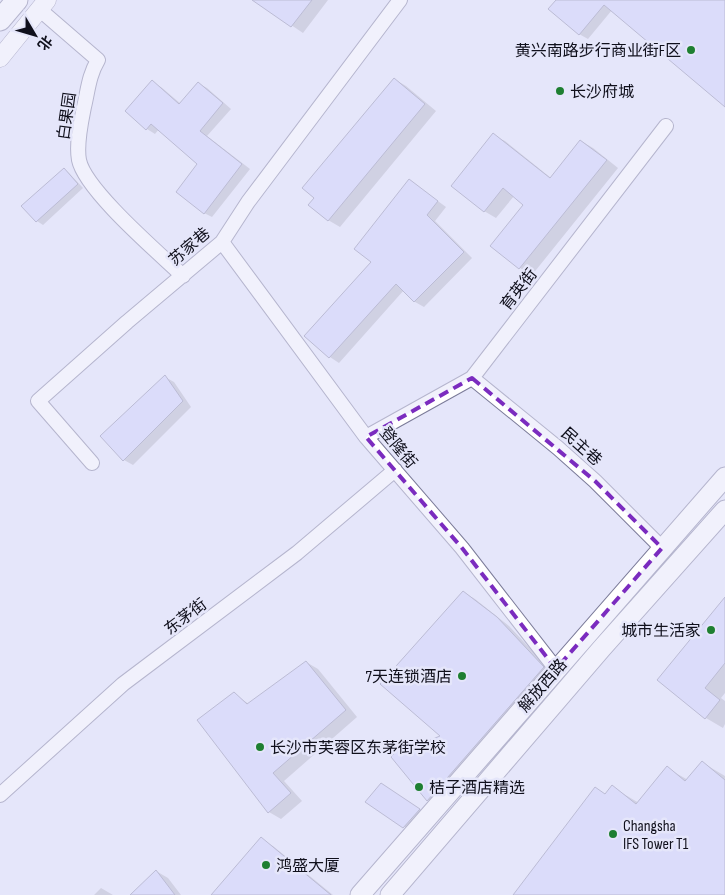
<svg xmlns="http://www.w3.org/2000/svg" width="725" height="895" viewBox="0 0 725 895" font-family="'Sofia Sans Condensed','Noto Sans SC',sans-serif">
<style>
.shadow{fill:#0003}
.building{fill:#cfd0fa;stroke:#8889a8}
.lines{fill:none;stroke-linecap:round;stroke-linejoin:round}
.minor-casing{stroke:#7b7b99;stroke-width:16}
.tertiary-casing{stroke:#7b7b99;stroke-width:19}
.secondary-casing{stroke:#7b7b99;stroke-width:21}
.primary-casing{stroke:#7b7b99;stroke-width:23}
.minor{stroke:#fff;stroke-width:14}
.tertiary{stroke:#fff;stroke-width:18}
.secondary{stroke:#fff;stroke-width:19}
.primary{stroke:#fff;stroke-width:21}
.marked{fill:none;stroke:#7b2cbf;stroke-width:4;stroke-dasharray:10 6;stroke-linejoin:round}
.poi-dot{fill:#1e7f31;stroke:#e5e6fa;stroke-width:2}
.labels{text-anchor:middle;stroke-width:5;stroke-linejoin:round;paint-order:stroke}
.poi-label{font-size:16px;fill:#10101c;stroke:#e5e6fa;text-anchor:start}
.street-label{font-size:16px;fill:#10101c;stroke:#e5e6fa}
</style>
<rect width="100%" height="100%" fill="#e5e6fa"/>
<!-- shadow -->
<path class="shadow" d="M254,0H328L303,33Z
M558,0H725V106L612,10L588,39L579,34Z
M394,79L406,86L436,111L340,227L328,220Z
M152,82L161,87L181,104L198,83L207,88L231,109L207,136L250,169L212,217L204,213L199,164L159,129L155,134L147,129Z
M493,135L505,141L551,178L581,141L593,148L618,168L532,275L520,268L492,246L525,205L514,196L496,218L484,211Z
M64,169L69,173L83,188L43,225L37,221L23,206Z
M409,180L446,207L435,221L472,258L424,307L415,302L404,290L339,363L330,357L306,336L373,262Z
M165,377L174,382L191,407L133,465L124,460Z
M463,592L475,599L509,626L555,675L440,807L428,800L392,757L406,741L415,747L443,736Z
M725,599V693L721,698L725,701V724L723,728L706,718L659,679Z
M306,662L318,669L357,717L284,781L302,801L281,819L269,812L199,720L234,694L249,704Z
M703,763L725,776V895H515L595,788L606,795L612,787L639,803L667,768L688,780Z
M393,792L431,816L416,834L366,802Z
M261,839L273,846L333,895H213Z
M156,871L168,878L181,895H132Z
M101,888L113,895H94Z"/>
<!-- building -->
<path class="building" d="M252,0H312L291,27Z
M556,0H725V107L604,5L579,35L548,9Z
M394,78L425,104L328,221L308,205L314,198L302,188Z
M152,80L179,104L198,82L223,103L200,131L242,164L204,214L176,192L197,164L151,124L146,130L125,111Z
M493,133L550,178L580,140L607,160L519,269L490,246L523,205L503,188L484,212L451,186Z
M64,168L78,184L36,222L21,206Z
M409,179L438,201L427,215L464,252L414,302L396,284L329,358L304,336L371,262L354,249Z
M165,375L183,401L123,461L100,436Z
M463,591L497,617L544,667L427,801L391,757L406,740L410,748L440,736L380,684Z
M725,597V663L705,688L720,700L705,719L657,680Z
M306,661L346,710L273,773L291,793L268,813L197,720L234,692L247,704Z
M702,761L725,780V895H513L595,787L605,794L612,785L636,804L667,766L685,781Z
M381,783L420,809L403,828L365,802Z
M261,837L331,895H211Z
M156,870L175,895H130Z"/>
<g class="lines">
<!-- minor casing -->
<g class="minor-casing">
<path id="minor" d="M39,9L98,60C89,75 88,90 84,107C81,122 76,144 79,160C85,190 159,253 183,276
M222,242L366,437L462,548L556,669
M472,378L558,448L595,481L662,548
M366,437L472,378L666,126
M92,463L38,401L127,322L222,242L248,202L400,0
M0,795L123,684L297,553L395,470"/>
</g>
<!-- tertiary casing -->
<g class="tertiary-casing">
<path id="tertiary" d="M0,58L47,0"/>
</g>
<!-- secondary casing -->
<g class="secondary-casing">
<path id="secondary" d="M360,895L725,477
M390,895L602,648L725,510"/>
</g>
<!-- primary casing -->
<g class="primary-casing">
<path id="primary" d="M0,20L17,0"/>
</g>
<!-- minor -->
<use href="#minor" class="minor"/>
<!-- tertiary -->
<use href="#tertiary" class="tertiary"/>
<!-- secondary -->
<use href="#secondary" class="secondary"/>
<!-- primary -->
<use href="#primary" class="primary"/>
</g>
<!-- marked area -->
<path d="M0 0H725V895H0ZM472,378L595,481L662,548L556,669L462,548L366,437Z" fill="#e5e6fa" fill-opacity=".55" fill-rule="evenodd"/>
<path class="marked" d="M472,378L595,481L662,548L556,669L462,548L366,437Z"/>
<!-- markers -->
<g class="poi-dot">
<circle cx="691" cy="50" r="5"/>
<circle cx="560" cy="91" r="5"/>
<circle cx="711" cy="630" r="5"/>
<circle cx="462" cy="676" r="5"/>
<circle cx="260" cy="747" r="5"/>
<circle cx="419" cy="787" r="5"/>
<circle cx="613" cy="834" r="5"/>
<circle cx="266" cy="865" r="5"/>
</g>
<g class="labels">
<!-- poi labels -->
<g class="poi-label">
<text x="681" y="56" text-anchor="end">黄兴南路步行商业街F区</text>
<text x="570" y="97">长沙府城</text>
<text x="701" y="636" text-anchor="end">城市生活家</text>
<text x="452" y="682" text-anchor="end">7天连锁酒店</text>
<text x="270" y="753">长沙市芙蓉区东茅街学校</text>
<text x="429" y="793">桔子酒店精选</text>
<text x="623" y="831">Changsha<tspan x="623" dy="18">IFS Tower T1</tspan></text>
<text x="276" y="871">鸿盛大厦</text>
</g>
<!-- street labels -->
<g class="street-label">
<text transform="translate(66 116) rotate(-82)" y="6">白果园</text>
<text transform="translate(189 246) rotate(-41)" y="6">苏家巷</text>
<text transform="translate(518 289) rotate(-52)" y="6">育英街</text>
<text transform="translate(582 446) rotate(42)" y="6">民主巷</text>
<text transform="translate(399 447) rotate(50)" y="6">登隆街</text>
<text transform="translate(185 616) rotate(-37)" y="6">东茅街</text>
<text transform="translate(542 685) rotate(-49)" y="6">解放西路</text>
</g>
</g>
<!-- north arrow -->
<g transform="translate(35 35) rotate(128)" stroke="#e5e6fa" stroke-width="4" paint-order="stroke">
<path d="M0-4L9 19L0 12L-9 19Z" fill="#10101c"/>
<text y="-8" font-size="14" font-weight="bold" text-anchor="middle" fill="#10101c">北</text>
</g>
</svg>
